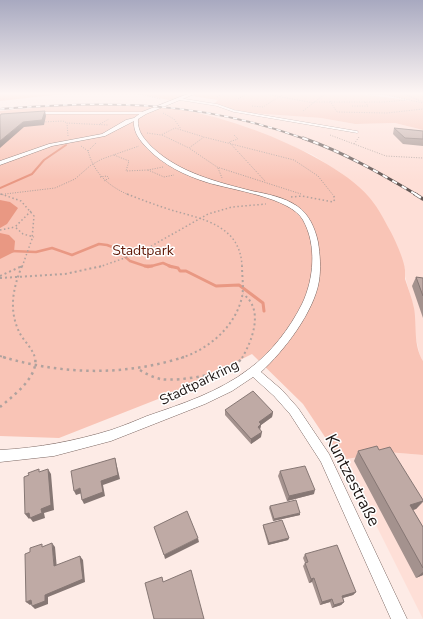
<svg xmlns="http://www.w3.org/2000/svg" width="423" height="619" viewBox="0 0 423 619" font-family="'Nunito Sans',sans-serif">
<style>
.built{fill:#fedfd7}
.green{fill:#f9c4b6}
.water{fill:#e99883}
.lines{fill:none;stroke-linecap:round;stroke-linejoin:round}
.stream-far2{stroke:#e99883;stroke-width:2}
.stream-far1{stroke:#e99883;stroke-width:2.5}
.stream{stroke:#e99883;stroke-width:3}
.service-casing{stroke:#7d6964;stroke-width:2.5}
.minor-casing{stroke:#7d6964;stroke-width:1}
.path-far3{stroke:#b0a29e;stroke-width:1;stroke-dasharray:1 1.5;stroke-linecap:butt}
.path-far2{stroke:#b0a29e;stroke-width:1.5;stroke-dasharray:1.5 2.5;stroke-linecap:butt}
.path-far1{stroke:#b0a29e;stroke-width:2;stroke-dasharray:2 3;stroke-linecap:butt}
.path{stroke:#b0a29e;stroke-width:2.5;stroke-dasharray:2.5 4;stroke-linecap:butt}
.service{stroke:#fff;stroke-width:2}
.minor{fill:#fff;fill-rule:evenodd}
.rail-far2-casing{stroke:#635855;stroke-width:2}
.rail-far1-casing{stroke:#635855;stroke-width:3}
.rail-casing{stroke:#635855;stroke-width:3.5}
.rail-far2{stroke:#fff;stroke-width:1.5;stroke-dasharray:4.5;stroke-linecap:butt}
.rail-far1{stroke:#fff;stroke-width:2;stroke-dasharray:5.5;stroke-linecap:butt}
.rail{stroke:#fff;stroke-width:2.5;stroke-dasharray:7;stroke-linecap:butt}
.wall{fill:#a4928e}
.shaded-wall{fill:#867774}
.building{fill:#bfaaa5;stroke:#867774}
.labels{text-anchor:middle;stroke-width:3;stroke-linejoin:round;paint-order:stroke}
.park-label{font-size:14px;fill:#611a08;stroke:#fff}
.street-label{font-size:14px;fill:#1e1614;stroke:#fff}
.near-street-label{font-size:17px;fill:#1e1614;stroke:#fff}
</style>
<rect width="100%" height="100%" fill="#fdebe6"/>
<!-- built -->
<path class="built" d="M183,100L214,104L233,110L249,113L321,118L355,124L395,123L423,130V361L420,356L414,329V308L405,276V269L369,197L341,173L313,155L278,140L204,114L180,110L161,109Z
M387,452L423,455V619L358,489L339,458L347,459Z"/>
<!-- green -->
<path class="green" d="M0,93H71L0,101Z
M136,93H193L169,100Z
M200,93C270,93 342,89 412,101L380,93H423V103H421H423V130L395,123L355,124L321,118L249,113L233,110L214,104L218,100L192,96Z
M67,105C105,105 144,104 182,110C235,118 333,156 369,197C376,205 383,217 388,227C394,237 404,259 405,270C405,273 405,275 405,279C408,288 412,298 414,308C417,325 413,345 423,361V455L387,452L347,459L339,458L303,404L252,354L176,392L59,438L0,436V111Z"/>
<!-- water -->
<path class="water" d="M0,200L10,202L18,208L7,224L0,228Z
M0,233L9,235L15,241L14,252L0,259Z"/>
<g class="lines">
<!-- stream-far2 -->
<path class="stream-far2" d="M0,188L32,174L44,160L66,145"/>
<!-- stream-far1 -->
<path class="stream-far1" d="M11,251L36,252L52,248L72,255L99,244L107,245L115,248L130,261L148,267
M148,267L163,263L172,267"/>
<!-- stream -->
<path class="stream" d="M145,266H152
M169,266L178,268L180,271H186L216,286L239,285L263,303L264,311"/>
<!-- service casing -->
<g class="service-casing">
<path id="service" d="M179,99L217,105L234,111L357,132
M40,113H144"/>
</g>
<!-- minor casing -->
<g class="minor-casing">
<path id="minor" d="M190,93H197L146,114L138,119C137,132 145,140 153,148C180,173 217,182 252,191C267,194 284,197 297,206C309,214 315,228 318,242C320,254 321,269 319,281C314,312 284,351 261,372L282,390L298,408L329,454L407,619H391L321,462L290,414L274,396L253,377L232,391L205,404L111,441L54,456L0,462V450C38,448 75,441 111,430C123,426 135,421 147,416C182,404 219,392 249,369C271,353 290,328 302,304C314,279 317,245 303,220C290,197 231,190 206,182C184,175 164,165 148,149C140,141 133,132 134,121L105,136L52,146L0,165V161L49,144L102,134L126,120L134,118L142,112Z"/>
</g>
<!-- path-far3 -->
<path class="path-far3" d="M135,93L161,99
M260,93L314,103
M355,93L380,95
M377,93L423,103
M402,93L423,102
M217,97L224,93
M238,99L248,93
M330,101L337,112L387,113L423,109
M314,102H385L406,100
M252,106L263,107L285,93
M352,106H368L365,102
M303,111L326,93
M163,113L174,119L181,129
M43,122L63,121L67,123
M100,124L109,119
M147,133L161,135L175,128L204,137
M162,135L189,148
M234,135L238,139L229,142L265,181
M330,135L386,156L423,158
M68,136L67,123L108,125
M96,143L88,151C94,173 108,186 129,195
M354,144L359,137
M81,146L88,151
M114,155L129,161L126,171L148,170
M163,167L148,170L164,177L174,175
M218,168L222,178
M100,177L107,176L109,178L104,181
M0,194L4,195
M5,194L55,188L75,179L91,165L102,159L139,146
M301,194L217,167L189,148L204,137L294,160L318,176L333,195"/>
<!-- path-far2 -->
<path class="path-far2" d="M1,194L21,201L34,216L32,239L22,267
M127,194C142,200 156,205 171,210C202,219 241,225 242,267
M291,197L302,196L333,202L335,199L333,194
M31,211L15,227L23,234L34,237
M0,230L15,227
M20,267L22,266
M99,267L139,253L208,214L232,207L266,204"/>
<!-- path-far1 -->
<path class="path-far1" d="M22,266C12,290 8,314 22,337C27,344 33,350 35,358
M0,276L22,266
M0,278L65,274L102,266
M0,356L6,358
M181,358C209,349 235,327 242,297C244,288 242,276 242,266
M242,358C253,339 264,309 243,294"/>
<!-- path -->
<path class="path" d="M3,357C64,375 124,376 184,357
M140,370C146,374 153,377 160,379C179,382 232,374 243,357
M0,407C13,396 39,377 35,357"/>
<!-- service -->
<use href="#service" class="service"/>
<!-- minor -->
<use href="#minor" class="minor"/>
<!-- rail-far2 casing -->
<g class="rail-far2-casing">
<path id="rail-far2" d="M0,109C109,100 201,101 305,139"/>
</g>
<!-- rail-far1 casing -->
<g class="rail-far1-casing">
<path id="rail-far1" d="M303,138C343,152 380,173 417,195"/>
</g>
<!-- rail casing -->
<g class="rail-casing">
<path id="rail" d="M415,194L423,199"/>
</g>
<!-- rail-far2 -->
<use href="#rail-far2" class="rail-far2"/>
<!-- rail-far1 -->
<use href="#rail-far1" class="rail-far1"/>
<!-- rail -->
<use href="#rail" class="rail"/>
</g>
<!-- wall -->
<path class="wall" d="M394,128L423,131V146L403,144L393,134Z
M416,277L423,278V318L412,286Z
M225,410L273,412L272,417L261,425L260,429L261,437L251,444L225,415Z
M379,450L423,500V502L416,509L413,510L423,527V575L416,578L354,461L358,451Z
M280,471L314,494L287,501L278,476Z
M270,506L300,515L273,521L269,508Z
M263,525L289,538L288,540L268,545L263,527Z
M305,554L356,592L353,595L343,598L344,602L341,605L332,608L330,602L320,605L312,582L309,583L303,566L305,563L303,558Z"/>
<!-- shaded-wall -->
<path class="shaded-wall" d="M45,111L46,116L44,125L24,127L0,148V141L23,122Z
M273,412L272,417L261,425L260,430L257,432L259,422Z
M262,432L261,437L251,444V439Z
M115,458L120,479L103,485L105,496L84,504L82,500L101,481Z
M48,469L51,474L54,510L44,513L45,518L33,522L30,518L29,519L25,514L41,509Z
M80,488L82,493L76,495L74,491Z
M315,490L314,494L287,501L289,496Z
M423,501L416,509L403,513L410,505Z
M300,513V515L273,521L274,519Z
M198,538L199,542L165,559L164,555Z
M289,538L288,540L268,545L269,543Z
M52,543L55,547L57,569L54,566Z
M80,556L83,560L85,582L48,597V604L35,609L32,606L45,595Z
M423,572V575L416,578Z
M314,578L312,582L309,583L311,579Z
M356,592L353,595L339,599L342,596Z
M332,599L330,602L320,605L322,602Z
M31,600L34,603L30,605L26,602Z
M344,602L341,605L332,608L334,605Z"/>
<!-- building -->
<path class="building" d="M45,111L42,120L23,122L0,141V116L1,114Z
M394,128L423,131V139L405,138Z
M416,277L423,278V296Z
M253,391L273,412L259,422L261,424L258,427L262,432L251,439L225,410Z
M377,446L379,450L390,447L423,500V501L410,505L423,527V568L358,451Z
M115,458L118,475L101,481L103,492L82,500L80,488L74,491L71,471Z
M305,466L315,490L289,496L280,471Z
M39,469V472L48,469L51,505L41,509L42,513L30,518L29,513L25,514L24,477L29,475L28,473Z
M296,500L300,513L274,519L270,506Z
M187,511L198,538L164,555L154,527Z
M282,520L289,538L269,543L263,525Z
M52,543L54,566L80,556L83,579L45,595V601L32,606L31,600L26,602L25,554L30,552V548L42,544V547Z
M337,545L356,592L342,596L344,602L334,605L332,599L322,602L314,578L311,579L305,563L308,562L305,554Z
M191,570L204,619H154L145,583L162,577L163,582Z"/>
<!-- sky -->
<linearGradient id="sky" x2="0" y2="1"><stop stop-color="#a8a9c0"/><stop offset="0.52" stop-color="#fef6f4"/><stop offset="1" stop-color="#fef6f4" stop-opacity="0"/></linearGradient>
<rect width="423" height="180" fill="url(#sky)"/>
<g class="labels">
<!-- park labels -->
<g class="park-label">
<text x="143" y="255">Stadtpark</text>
</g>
<!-- street labels -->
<g class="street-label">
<text transform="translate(199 382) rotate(-26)" y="5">Stadtparkring</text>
</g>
<!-- near-street labels -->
<g class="near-street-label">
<text transform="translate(353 480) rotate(63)" y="6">Kuntzestraße</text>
</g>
</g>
</svg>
